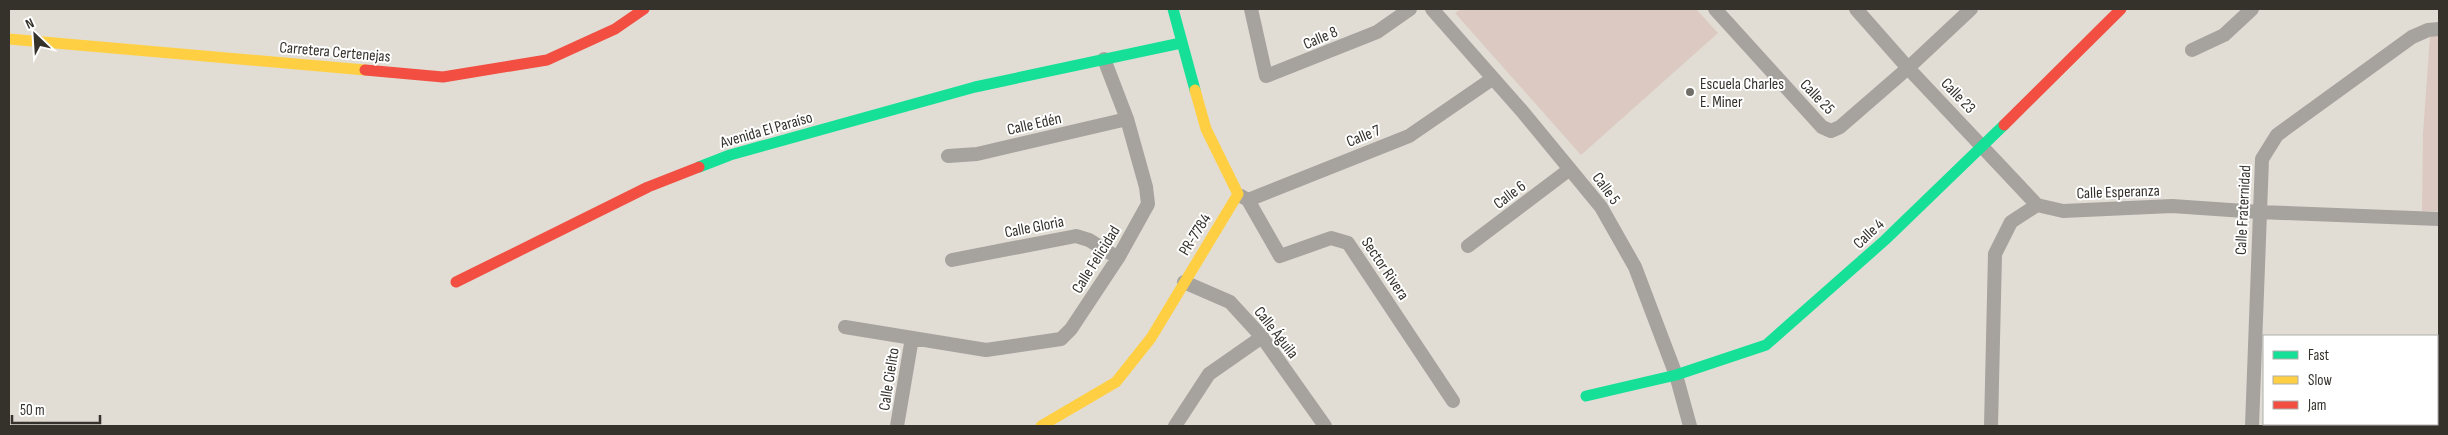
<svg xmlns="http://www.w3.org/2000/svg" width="2448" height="435" viewBox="0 0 2448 435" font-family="'Sofia Sans Condensed',sans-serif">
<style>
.park{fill:#dcc9c2}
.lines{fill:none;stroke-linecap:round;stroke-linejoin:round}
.street{stroke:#a6a29e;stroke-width:14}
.fast{stroke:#16e098;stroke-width:11}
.slow{stroke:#ffcf43;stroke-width:11}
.jam{stroke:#f24e42;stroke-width:11}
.poi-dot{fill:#716e67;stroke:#fff;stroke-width:2}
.labels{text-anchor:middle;stroke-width:4;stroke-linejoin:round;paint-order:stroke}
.street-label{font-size:16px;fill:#35322c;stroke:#fff}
.poi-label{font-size:16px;fill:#35322c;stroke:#fff;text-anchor:start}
</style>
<rect width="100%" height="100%" fill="#e1ddd4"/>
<!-- park -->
<path class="park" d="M1461,9H1696L1718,33L1581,155L1455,13Z
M2439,33V211H2422L2423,134L2430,36Z"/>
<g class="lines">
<!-- street -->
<path class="street" d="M1251,9L1266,76L1377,32L1410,9
M1432,9L1522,111L1601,207L1635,267L1676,375L1690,426
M1715,9L1822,127L1831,131L1840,127L1908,68L1971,9
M1856,9L1908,68L2037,205
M2192,50L2224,35L2252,9
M948,156L977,154L1127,119
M1241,196L1248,200L1409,136L1492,79
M1248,200L1280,256L1331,238L1348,243L1453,401
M1468,246L1570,169
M952,260L1076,236L1089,240L1118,258
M1184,282L1230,302L1262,337L1325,426
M845,327L986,350L1061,339L1071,329L1118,258L1148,204L1146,187L1127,119L1104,59
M2437,411H2439
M897,426L912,338
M1175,426L1209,374L1262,337
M1991,426L1995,254L2011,222L2037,205L2063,211L2172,206L2259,212L2439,219
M2252,426L2262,159L2277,135L2412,37L2428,30L2439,29"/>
<!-- fast -->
<path class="fast" d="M1173,9L1195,90
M699,167L730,155L975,87L1181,43
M1586,396L1676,375L1766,345L1885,240L2004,125"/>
<!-- slow -->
<path class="slow" d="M9,39L365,70
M1041,426L1116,382L1151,338L1238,194L1206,129L1195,90"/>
<!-- jam -->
<path class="jam" d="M365,70L443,77L547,60L615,29L644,9
M2004,125L2121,9
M456,282L648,187L699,167"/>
</g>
<!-- markers -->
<circle class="poi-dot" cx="1690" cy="92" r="5"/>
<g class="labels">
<!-- street labels -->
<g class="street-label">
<text transform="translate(1320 37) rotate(-23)" y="6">Calle 8</text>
<text transform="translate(335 51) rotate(5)" y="6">Carretera Certenejas</text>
<text transform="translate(1959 95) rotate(46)" y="6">Calle 23</text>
<text transform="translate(1818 96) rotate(46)" y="6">Calle 25</text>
<text transform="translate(1034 123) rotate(-13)" y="6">Calle Edén</text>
<text transform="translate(766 129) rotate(-16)" y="6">Avenida El Paraíso</text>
<text transform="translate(1363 135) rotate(-22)" y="6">Calle 7</text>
<text transform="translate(1607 188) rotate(54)" y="6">Calle 5</text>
<text transform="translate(2118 191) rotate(-2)" y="6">Calle Esperanza</text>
<text transform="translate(1509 194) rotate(-37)" y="6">Calle 6</text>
<text transform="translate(2242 210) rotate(-87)" y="6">Calle Fraternidad</text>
<text transform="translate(1034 226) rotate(-11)" y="6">Calle Gloria</text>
<text transform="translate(1868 233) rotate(-43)" y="6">Calle 4</text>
<text transform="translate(1194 234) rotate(-58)" y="6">PR-7784</text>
<text transform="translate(1095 259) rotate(-58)" y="6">Calle Felicidad</text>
<text transform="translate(1386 268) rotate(56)" y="6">Sector Rivera</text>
<text transform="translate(1277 332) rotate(52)" y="6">Calle Águila</text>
<text transform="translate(888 379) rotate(-81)" y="6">Calle Cielito</text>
</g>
<!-- poi labels -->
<g class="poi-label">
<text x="1700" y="89">Escuela Charles<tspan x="1700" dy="18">E. Miner</tspan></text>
</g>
</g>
<!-- border -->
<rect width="2448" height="435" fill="none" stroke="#35322c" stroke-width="20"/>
<!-- legend -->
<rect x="2263" y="335" width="175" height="90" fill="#ffffff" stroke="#aeadab"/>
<rect x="2273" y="351" width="25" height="8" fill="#16e098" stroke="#aeadab"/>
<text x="2308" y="360" font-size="15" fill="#35322c">Fast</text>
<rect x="2273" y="376" width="25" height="8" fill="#ffcf43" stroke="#aeadab"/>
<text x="2308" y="385" font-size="15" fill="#35322c">Slow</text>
<rect x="2273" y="401" width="25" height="8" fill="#f24e42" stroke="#aeadab"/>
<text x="2308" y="410" font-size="15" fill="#35322c">Jam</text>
<!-- north arrow -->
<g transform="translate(35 35) rotate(335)" stroke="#ffffff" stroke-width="4" paint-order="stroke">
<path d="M0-4L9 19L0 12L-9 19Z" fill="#35322c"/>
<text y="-8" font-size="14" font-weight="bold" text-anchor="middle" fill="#35322c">N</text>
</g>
<!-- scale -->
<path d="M12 415v8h88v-8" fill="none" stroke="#35322c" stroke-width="2.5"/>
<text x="20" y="415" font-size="15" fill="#35322c" stroke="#ffffff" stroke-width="4" paint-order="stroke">50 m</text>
</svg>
